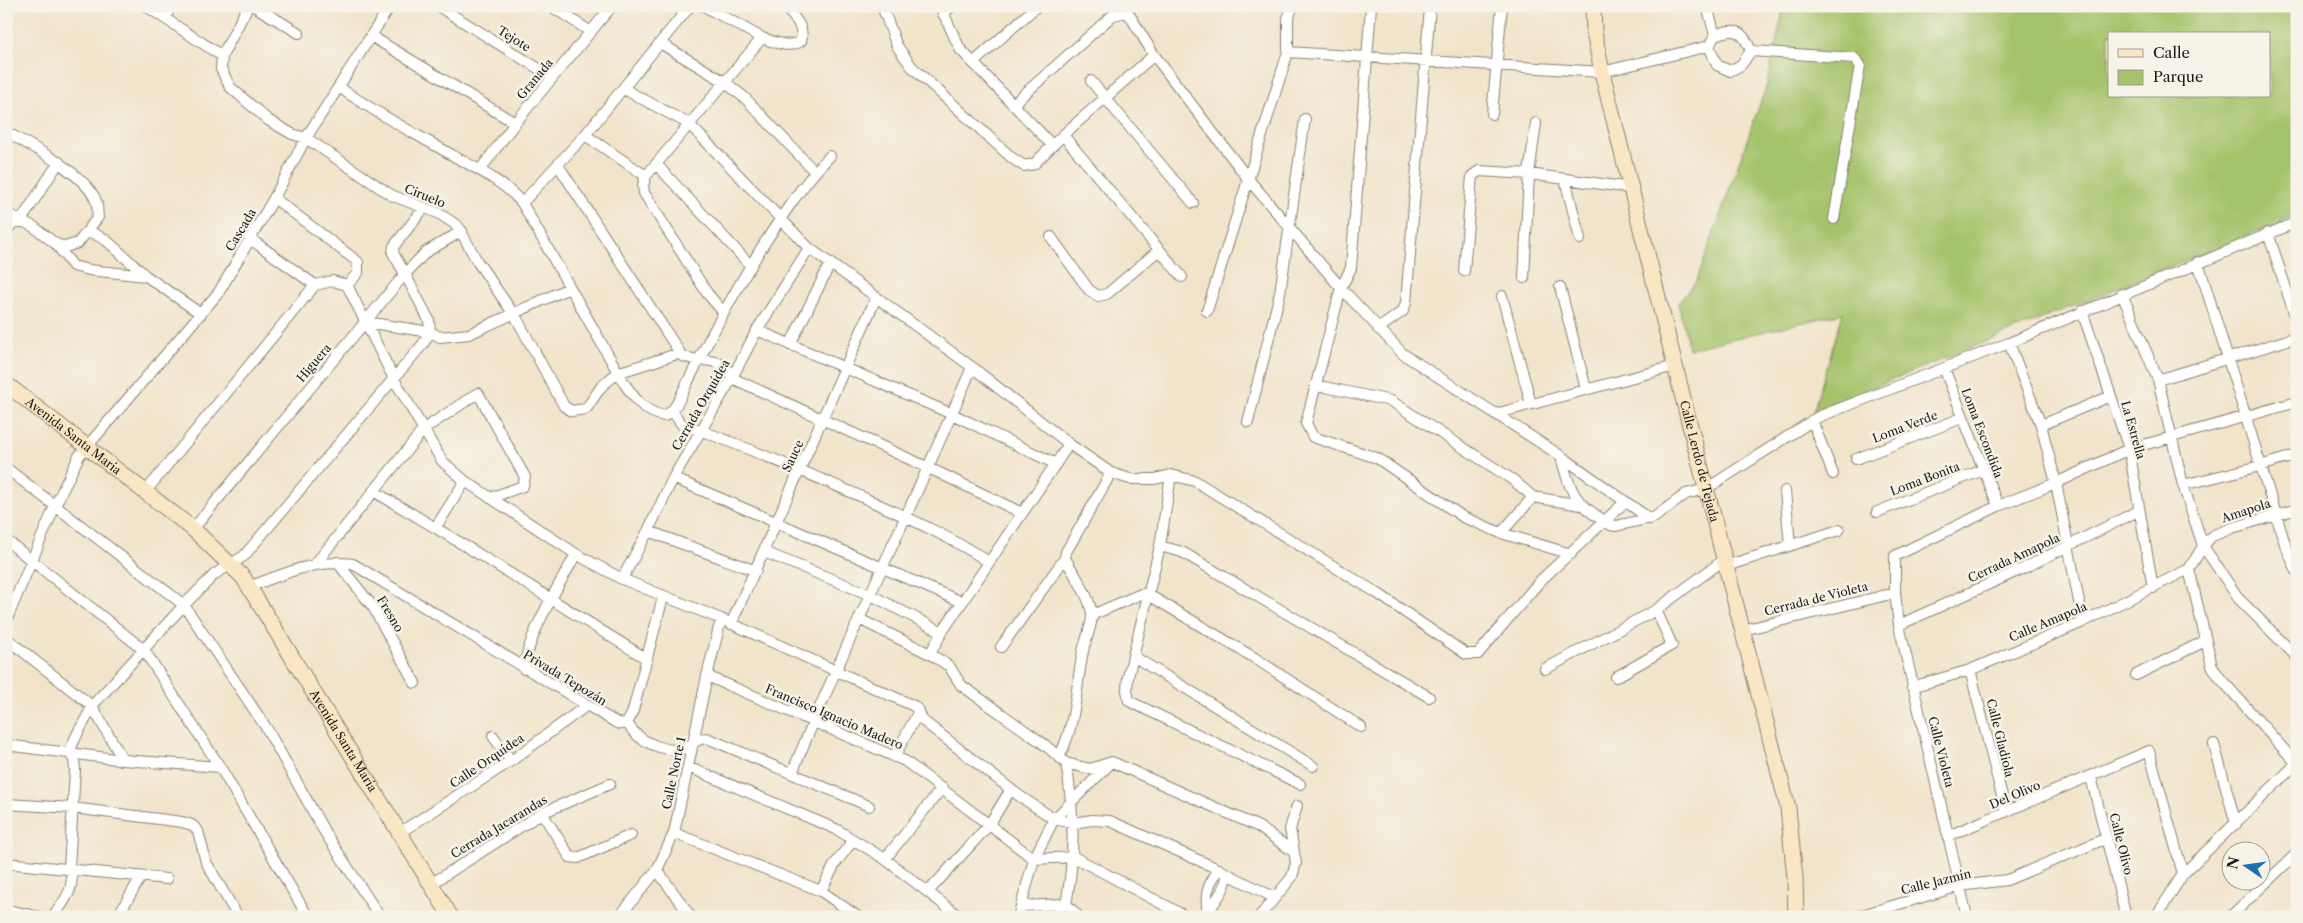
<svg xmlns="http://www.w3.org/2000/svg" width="2303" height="923" viewBox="0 0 2303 923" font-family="'Libre Caslon Text',serif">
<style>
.green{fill:#a5c36a;stroke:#607043;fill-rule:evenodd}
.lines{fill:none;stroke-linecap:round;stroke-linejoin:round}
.street-casing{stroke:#878073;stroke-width:12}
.secondary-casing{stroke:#878073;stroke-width:17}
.street{stroke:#fff;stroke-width:10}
.secondary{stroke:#fbe6c4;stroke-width:15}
.labels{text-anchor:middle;stroke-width:5;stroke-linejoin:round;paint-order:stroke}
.street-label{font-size:12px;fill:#1c1c1c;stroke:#f7f3e8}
</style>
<rect width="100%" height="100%" fill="#f7f3e8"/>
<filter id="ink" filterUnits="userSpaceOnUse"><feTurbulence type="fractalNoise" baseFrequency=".02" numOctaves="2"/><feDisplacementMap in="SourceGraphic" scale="10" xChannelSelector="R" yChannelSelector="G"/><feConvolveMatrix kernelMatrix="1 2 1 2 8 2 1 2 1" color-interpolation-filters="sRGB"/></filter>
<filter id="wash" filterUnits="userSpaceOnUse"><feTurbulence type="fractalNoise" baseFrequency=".0096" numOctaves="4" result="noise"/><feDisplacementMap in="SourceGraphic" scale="20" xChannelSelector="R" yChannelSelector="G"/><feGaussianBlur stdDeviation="1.12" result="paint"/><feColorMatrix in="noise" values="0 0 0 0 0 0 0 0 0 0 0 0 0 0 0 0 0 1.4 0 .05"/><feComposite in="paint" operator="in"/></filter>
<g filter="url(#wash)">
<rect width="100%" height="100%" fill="#f2e4ca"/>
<!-- green -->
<path class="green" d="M1784,6H2297V215L1813,412L1843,313L1689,349L1678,303L1697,280L1767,84ZM2109,34H2269V96H2109Z"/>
</g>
<g filter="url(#ink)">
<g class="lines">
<!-- street casing -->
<g class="street-casing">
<path id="street" d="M146,6L222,56
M248,6L222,56L221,69L230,87L268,120L292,134L306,138L391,195L438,213L458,226L477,261L517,319L564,406L571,411L586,409L601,387L617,373L680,353
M254,6L299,33
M438,6L552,77
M551,6L591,32
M704,6L762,38
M882,6L897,46L912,67L1012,158L1024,166L1034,164L1063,135L1154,55
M940,6L960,49L1052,145
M1124,6L1154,55L1249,180L1341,288L1403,354L1561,456L1650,519
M1371,6L1351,268L1341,288L1306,423L1313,437L1377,458L1463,517L1501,533L1571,554
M1707,6L1715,35
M943,14L952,6
M165,18L171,6
M371,36L515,123
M660,43L725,82L746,99L815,172
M1751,51C1743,30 1735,27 1715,35L1709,46L1717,65L1730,71L1741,65L1751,51L1854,58L1860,65L1834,219
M1288,52L1602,72L1709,46
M973,63L1037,6
M1091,81L1193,203
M339,87C375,113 414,133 452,155C477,169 503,181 522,203L624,383C635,399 644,412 664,416L672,411L678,402C704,348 732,295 764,244C784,213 804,182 830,156
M624,89L689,124L809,248L972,367L1069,444L1111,473L1130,479H1155L1171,475L1195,481L1377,593L1466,654H1478L1540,581L1625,502
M1013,104L1113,15L1127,12
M1492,114L1502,6
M6,132C30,145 87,175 96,201C98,205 97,212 98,217L78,243L65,247L56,244L34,227L6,213
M585,135L646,176L643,185L644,193L707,293L724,313
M1063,135L1182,277
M656,164L751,266
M558,165L682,356C701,364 724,354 732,378L929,468L1022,513
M480,170L515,123L612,6
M646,176L762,38C775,42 789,49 801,41C805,27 793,15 783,6
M1565,179L1580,239
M274,198L358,262V273L347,285
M522,203L585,135L690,6
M6,231L14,222H20L59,162
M2268,233L2297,322
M86,234L91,232L106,240L146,276L201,314
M1051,237L1089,290L1098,296L1107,294L1159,250
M249,238L315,285L333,281L347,285L394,379L442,461L465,481L576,554L622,579L721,619L914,706L919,711L922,720L1018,795L1054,819L1073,823L1092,820L1110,821L1216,868L1275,898
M56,244L73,266L89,270L146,276
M2198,262L2285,544L2297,572
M1464,271L1472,176L1479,171L1529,174L1631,188
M1524,278L1529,174L1536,123
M1560,287L1586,389
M2122,294L2158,380L2183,485L2203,546L2239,599L2297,657
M1502,296L1531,404
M1207,311L1288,52V18L1293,6
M2082,311L2129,449L2153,588
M365,322L430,332L440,337L469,334L569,288
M1378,329L1403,311L1406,303L1430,6
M757,330L952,414L1056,464
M2009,343L2041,425L2056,483L2083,622
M790,345L830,264
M1944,368L1998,506
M2158,380L2297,337
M1315,385L1391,401L1513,480L1533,497L1581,505
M672,411L683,426L700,430C759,453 816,476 873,502C913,520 952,538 989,562
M1495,414L1675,366
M1812,420L1833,474
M1248,422L1280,293L1305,119
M2041,425L2111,396
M1561,456C1571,496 1576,504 1611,525L1616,526L1655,517L1686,494L1706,489L1818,417L2009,343L2297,222
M1856,459L1962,418
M6,468L184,605L267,729L324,831L380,917
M1171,475L1160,546L1128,677L1127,690L1129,701L1300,784
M673,478L962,602
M2183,485L2260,466L2297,455
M146,491L315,285
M373,491C466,544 556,603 647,659
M1785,491L1790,545
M1877,512L1983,470
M436,527L465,481
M193,529L405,274L393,253L394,246L424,208
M648,531L756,571
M1501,533L1533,497
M6,540L144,650L220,767L308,917
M1160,546L1182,552L1429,697
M764,552L871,595L942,632
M337,562L373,607L415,683
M316,563L424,429L478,393L525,477L523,486L490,498
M1726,566L1839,530
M2189,569L2212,666L2220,678L2297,764
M622,579L648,531L673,478L732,378L757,330L809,248
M251,586C287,573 314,559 353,564L615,722L620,724L627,723C630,727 633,732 637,735C647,744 672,754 685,748C693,744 698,738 707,738L869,806
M1092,615L1141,594H1147L1253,657L1361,727
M859,619L930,654L949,666L961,685L1045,745L1066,763L1090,769L1112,762L1259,827L1294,852
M6,621L55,506L79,456L219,292L274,198L306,138L390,6
M731,624L876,298
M1899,625L2024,568L2138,511
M1743,630L1895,593
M6,638L92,706L123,760
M1001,647L1065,558
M930,654L942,632L1069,444
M1133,656L1313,766
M524,669C529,631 558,588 576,554
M1545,669L1656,610L1725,559
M1970,670L2006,812
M2136,675L2205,641
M707,676L905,761L1034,859L1074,857L1187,917
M1616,677L1672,645L1656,610
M1912,687L1970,670L2083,622L2189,569L2203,546L2212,536L2232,528L2297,509
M627,723L632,714L663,597
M493,736L511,761
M2214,744L2236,824
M6,745L123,760L220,767
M894,757L919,711
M1059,757C1076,725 1076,686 1083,651C1085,642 1093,622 1092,614C1089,594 1074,575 1065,558L1066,552L1111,473
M688,767L836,829L885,859L960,917
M792,773C848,636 914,504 972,367
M2091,777L2126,917
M6,804L73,808L182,822L192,825L198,831L206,862L238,917
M542,813L570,857L578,858L631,835
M399,833L511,761L586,706
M674,833L821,891L858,917
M1948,836L2149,751L2183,874
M885,859L942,788
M6,863L167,879
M657,870L691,917
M431,884L542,813L610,784
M821,891L835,864L853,840
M928,892L989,825L1011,789
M1021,906L1066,904L1079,917
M6,910L40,917
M1208,916C1205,894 1206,888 1219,869
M1208,916C1213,898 1226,894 1227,874
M53,917C63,903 78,886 69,868L75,770L74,760L70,753C73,736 86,722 92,706L184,605L215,574L244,556L423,344L430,332L429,320L405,274L426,252L462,231
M117,917L141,877
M619,917L657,870L674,833L707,676L721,619
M1018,917L1034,859L1054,819L1111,763
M1063,917C1076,865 1075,815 1066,763
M1259,917L1292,877L1296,863L1290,829L1297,806
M1855,917L1960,886L2007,880L2107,838
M1967,917L1899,625L1895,593V556L1998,506L2056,483L2129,449L2297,402
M2156,917L2183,874L2297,763
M2230,917L2297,853"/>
</g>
<!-- secondary casing -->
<g class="secondary-casing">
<g id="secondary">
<path id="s1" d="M1593,6L1594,32L1602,72L1686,410L1788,808L1795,878L1796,917"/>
<path id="s2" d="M6,384L193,529L243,577L451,917"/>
</g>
</g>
<!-- street -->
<use href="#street" class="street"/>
<!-- secondary -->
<use href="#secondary" class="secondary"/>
</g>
</g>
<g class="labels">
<!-- street labels -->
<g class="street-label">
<text transform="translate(514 39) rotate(32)" y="4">Tejote</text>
<text transform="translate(535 79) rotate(-50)" y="4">Granada</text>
<text transform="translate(425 196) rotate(22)" y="4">Ciruelo</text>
<text transform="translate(241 230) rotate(-59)" y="4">Cascada</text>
<text transform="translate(314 363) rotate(-50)" y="4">Higuera</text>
<text transform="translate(701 405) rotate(-60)" y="4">Cerrada Orquídea</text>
<text transform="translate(1905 427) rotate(-21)" y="4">Loma Verde</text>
<text transform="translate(2133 430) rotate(74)" y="4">La Estrella</text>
<text transform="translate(1982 433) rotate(69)" y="4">Loma Escondida</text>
<text dy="4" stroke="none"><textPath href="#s2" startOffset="85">Avenida Santa María</textPath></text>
<text transform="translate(793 456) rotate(-65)" y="4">Sauce</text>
<text dy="4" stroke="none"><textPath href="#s1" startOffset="468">Calle Lerdo de Tejada</textPath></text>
<text transform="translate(1925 479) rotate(-21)" y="4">Loma Bonita</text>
<text transform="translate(2246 511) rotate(-18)" y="4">Amapola</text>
<text transform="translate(2014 558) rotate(-25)" y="4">Cerrada Amapola</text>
<text transform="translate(1816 599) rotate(-14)" y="4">Cerrada de Violeta</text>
<text transform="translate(390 614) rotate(59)" y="4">Fresno</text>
<text transform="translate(2048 622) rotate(-23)" y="4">Calle Amapola</text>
<text transform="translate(565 678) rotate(31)" y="4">Privada Tepozán</text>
<text transform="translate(834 717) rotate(23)" y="4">Francisco Ignacio Madero</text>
<text transform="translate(2000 738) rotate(76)" y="4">Calle Gladiola</text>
<text dy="4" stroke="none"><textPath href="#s2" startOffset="498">Avenida Santa María</textPath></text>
<text transform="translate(1941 752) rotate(76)" y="4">Calle Violeta</text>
<text transform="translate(487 761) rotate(-34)" y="4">Calle Orquídea</text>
<text transform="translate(674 773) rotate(-78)" y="4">Calle Norte 1</text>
<text transform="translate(2015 795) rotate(-23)" y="4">Del Olivo</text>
<text transform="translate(499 827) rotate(-31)" y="4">Cerrada Jacarandas</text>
<text transform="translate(2121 844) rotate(76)" y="4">Calle Olivo</text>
<text transform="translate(1936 882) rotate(-14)" y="4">Calle Jazmín</text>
</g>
</g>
<!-- margin -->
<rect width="2303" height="923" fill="none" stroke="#f7f3e8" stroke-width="25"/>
<!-- legend -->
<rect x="2108" y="32" width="162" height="65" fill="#f7f3e8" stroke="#9f9d96"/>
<rect x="2118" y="49" width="25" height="8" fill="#fbe6c4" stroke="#9f9d96"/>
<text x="2153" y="58" font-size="15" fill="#1c1c1c">Calle</text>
<rect x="2118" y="70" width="25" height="15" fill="#a5c36a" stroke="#9f9d96"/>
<text x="2153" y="82" font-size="15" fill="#1c1c1c">Parque</text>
<!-- north arrow -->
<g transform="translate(2246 866) rotate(283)"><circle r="24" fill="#f7f3e8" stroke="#9f9d96"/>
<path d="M0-4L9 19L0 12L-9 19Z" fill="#1f6fb2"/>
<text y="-8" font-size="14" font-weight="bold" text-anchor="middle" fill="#1c1c1c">N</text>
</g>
</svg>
